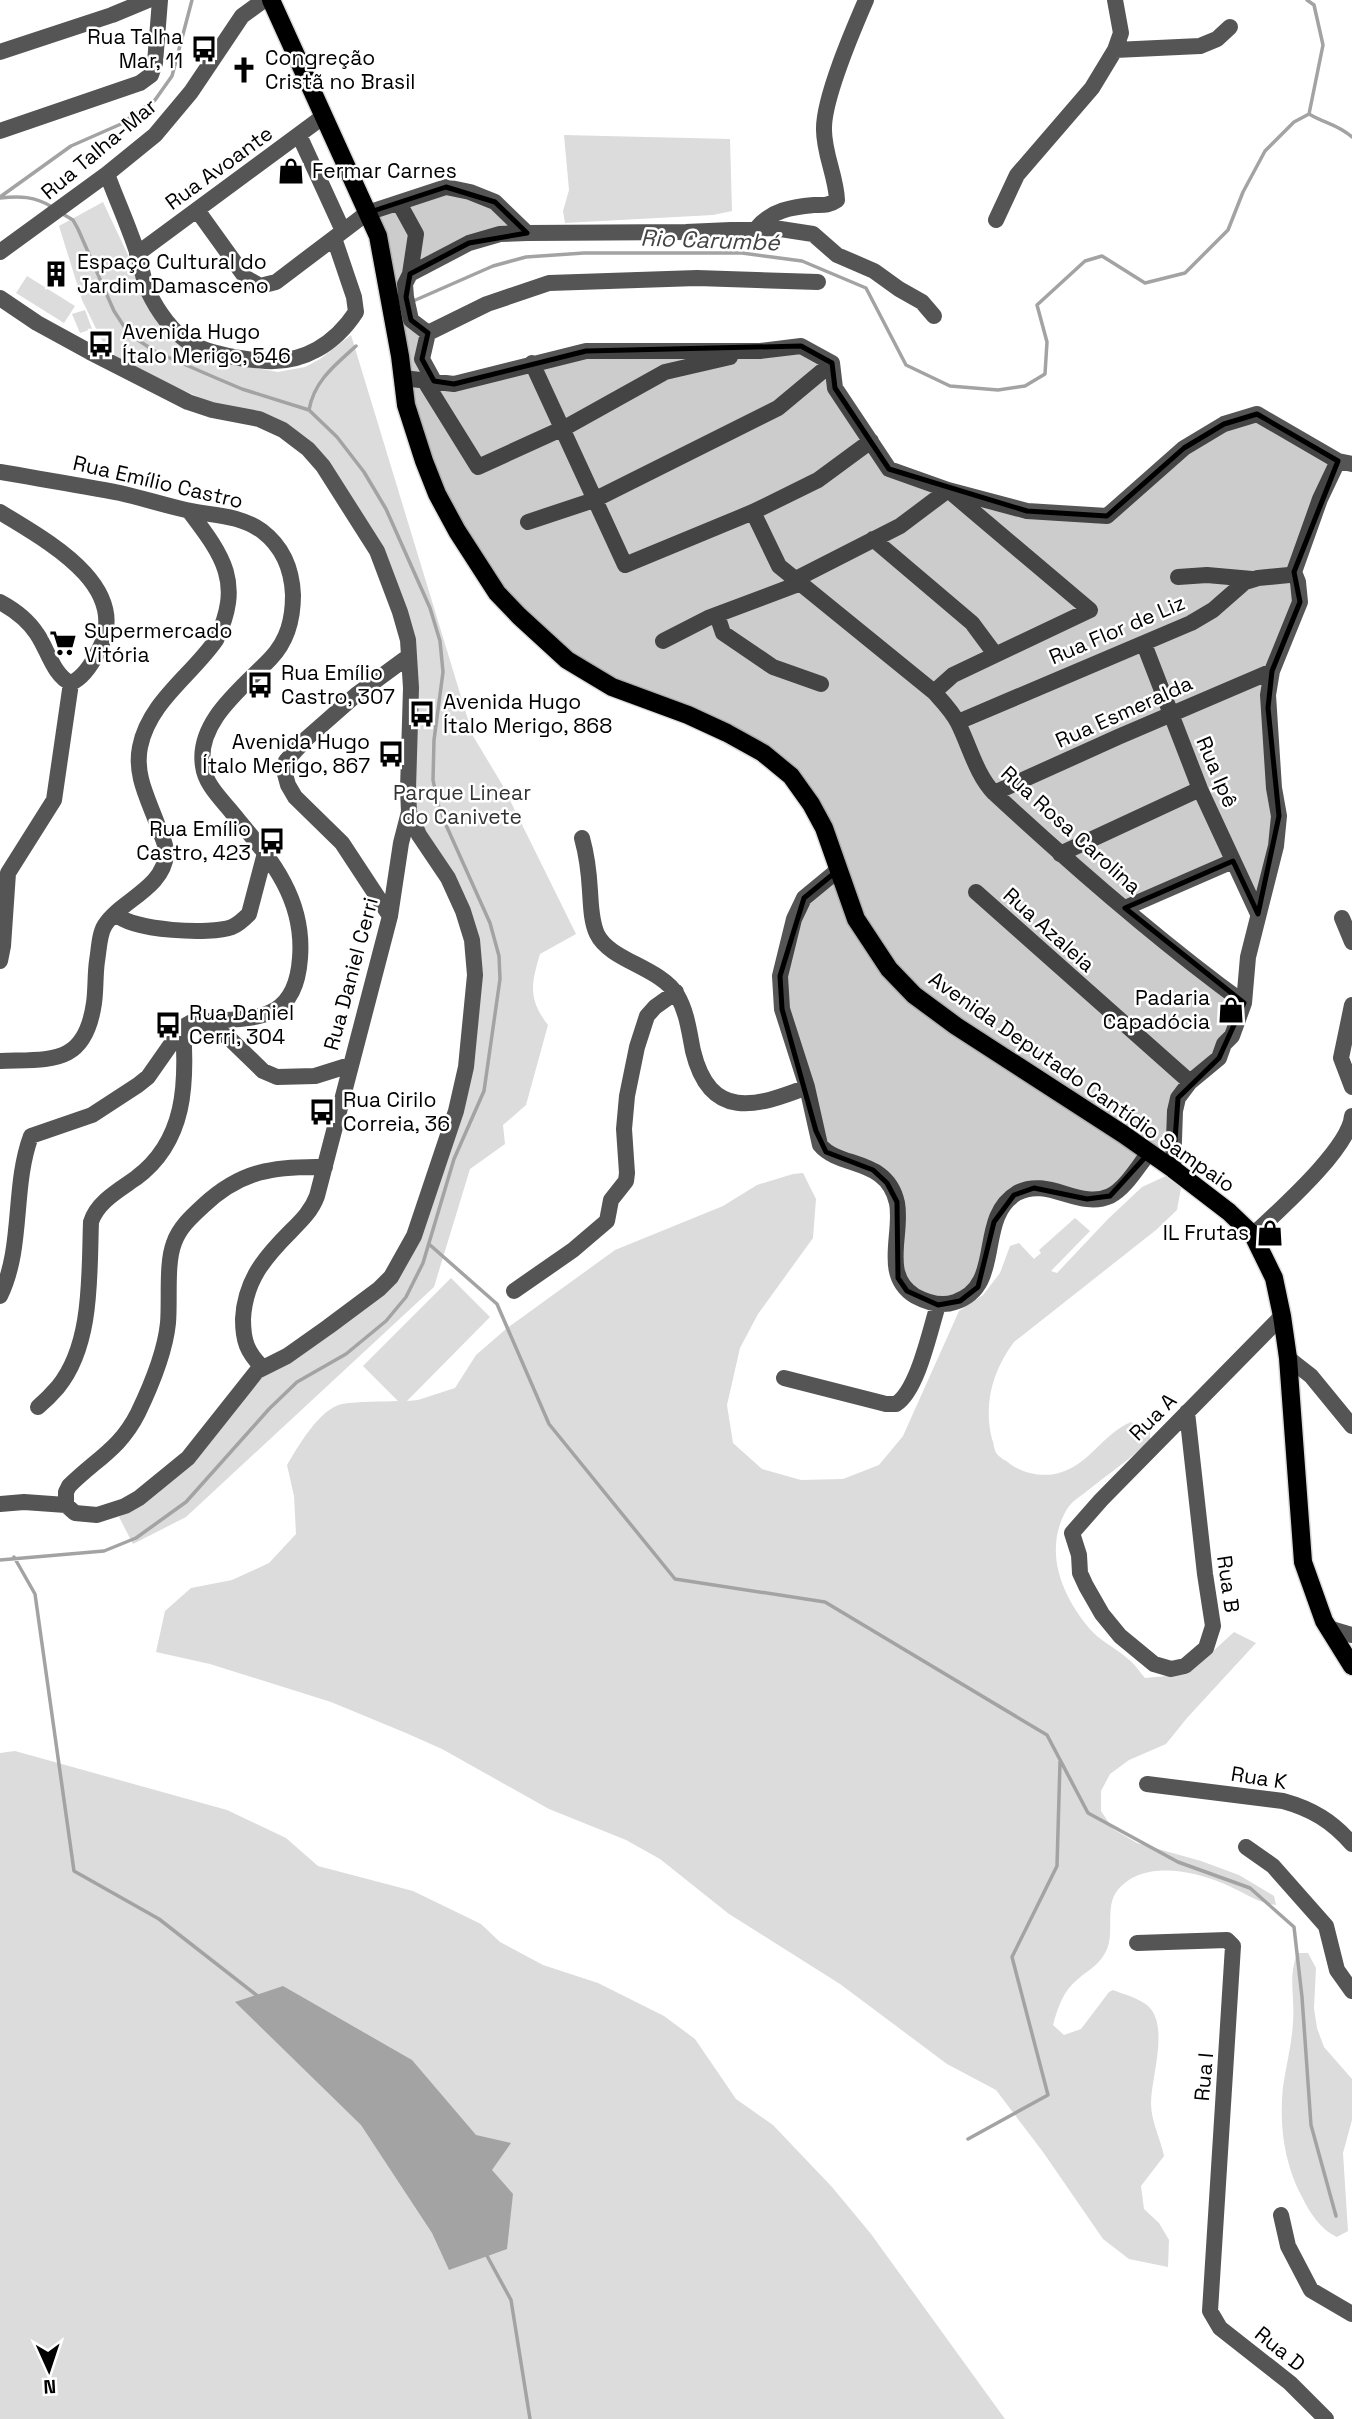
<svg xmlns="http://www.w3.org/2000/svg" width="1352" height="2419" viewBox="0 0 1352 2419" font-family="'Space Grotesk',sans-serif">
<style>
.green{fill:#dcdcdc}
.water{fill:#a3a3a3}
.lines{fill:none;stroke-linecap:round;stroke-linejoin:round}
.stream{stroke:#a3a3a3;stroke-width:3.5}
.major-casing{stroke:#dbdbdb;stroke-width:21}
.minor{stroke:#555;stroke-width:16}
.major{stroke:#000;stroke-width:18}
.marked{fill:#000;fill-opacity:0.2;stroke:#000;stroke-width:5;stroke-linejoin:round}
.labels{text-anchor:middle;stroke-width:5;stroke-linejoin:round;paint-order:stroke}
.poi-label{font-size:21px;fill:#000;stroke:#fff;text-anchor:start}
.street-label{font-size:21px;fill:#000;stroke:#fff}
.park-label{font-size:21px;fill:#333;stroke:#fff}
.water-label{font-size:23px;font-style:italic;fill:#444;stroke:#fff}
</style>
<rect width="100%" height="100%" fill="#fff"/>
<!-- green -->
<path class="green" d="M564,135L730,139L732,211L713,215L565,223L563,211L569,190Z
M103,202L159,321L245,366L278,372L305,367L320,359L351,335L473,736L503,786L576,934L540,954C531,984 528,999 548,1025L526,1105L503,1125L505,1144L470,1169L434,1287L186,1517L133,1544L119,1517L154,1493L191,1462L266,1373L394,1283L462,1103L478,947L413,808L415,669L382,559L285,428L210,402L162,381L107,351L82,300L59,226Z
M27,276L75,306L64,323L16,293Z
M85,310L92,329L80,333L72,314Z
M803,1173L816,1199L813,1238L758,1314L740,1348L727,1405L733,1443L762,1469L801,1480L843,1479L879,1465L903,1436L959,1311L983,1295L1000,1273L1010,1246L1019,1243L1034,1259L1041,1253L1039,1250L1075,1218L1090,1231L1051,1271L1057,1273L1108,1219L1142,1187L1168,1175L1181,1188L1177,1210L1156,1230L1014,1342C993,1370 983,1404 992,1439C994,1443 994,1451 997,1454C1000,1458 1007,1461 1010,1464C1024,1474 1045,1478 1062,1472C1090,1463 1104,1433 1131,1422L1150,1431V1440C1131,1459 1108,1474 1087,1491C1081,1496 1071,1502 1067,1509C1043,1550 1061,1594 1089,1628C1100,1641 1114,1647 1127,1658C1134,1663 1139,1671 1145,1678L1188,1674L1234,1632L1256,1643L1187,1718L1166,1744L1129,1760L1110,1774L1101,1791V1811L1113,1829L1137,1843L1201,1861L1239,1875L1274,1896L1276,1905C1256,1903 1241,1890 1222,1883C1191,1870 1141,1860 1117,1891C1104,1908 1116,1935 1105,1953C1099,1965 1087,1971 1078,1979C1063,1991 1058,2007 1053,2025L1064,2035L1081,2029L1109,1992L1113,1990C1123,1994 1135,1997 1144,2003C1172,2020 1151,2076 1151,2103C1151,2121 1160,2137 1164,2156L1141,2186L1144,2209L1159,2223L1169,2240L1168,2267L1129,2259L1103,2239L1043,2152L996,2090L947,2064L840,1984L729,1914L660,1859L626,1840L549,1809L442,1749L406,1733L331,1702L210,1664L156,1652L165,1611L191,1588L232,1580L269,1563L296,1534L294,1496L287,1465C298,1447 319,1409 342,1404C360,1401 380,1402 398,1401L363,1366L451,1278L490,1317L407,1401L418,1400L455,1388L476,1355L506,1329L615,1250L723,1206L757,1185L793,1174Z
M15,1751L227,1810L286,1838L318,1866L413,1891L481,1924L500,1942L543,1965L598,1983L664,2016L695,2039L736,2099L773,2125L832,2187L871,2234L1005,2419H0V1753Z
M1297,1953H1308L1316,1968L1314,2008L1317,2028L1324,2047L1352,2079V2120L1343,2153L1348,2231L1337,2237C1320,2229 1310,2213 1302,2197C1284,2163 1279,2125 1283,2087C1286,2065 1292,2044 1293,2022C1295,1995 1288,1980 1297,1953Z"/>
<!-- water -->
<path class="water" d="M283,1986L412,2060L476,2135L511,2143L492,2170L513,2194L507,2249L449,2270L432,2233L361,2125L235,2002Z"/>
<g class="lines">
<!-- stream -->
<path class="stream" d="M1307,0L1314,5L1323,45L1309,114
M0,197L71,146L121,124L155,100L172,76L192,0
M0,198C19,196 35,196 52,207
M411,302L493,266L526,257L584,253H742L802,261L866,288L906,365L950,386L998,390L1025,386L1045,374L1047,342L1037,305L1085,261L1102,256L1145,283L1185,273L1228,230L1243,192L1265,151L1294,122L1309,114C1326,124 1337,124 1352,137
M309,410C314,381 335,365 356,346
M430,1245L497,1304L549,1424L675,1579L825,1602L1047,1735L1088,1813L1178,1862L1250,1888L1294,1927L1302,1997L1311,2125L1336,2216
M14,1557L35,1594L74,1871L159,1919L259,1997
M0,1560L104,1551L136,1538L186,1502L269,1409L297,1382L346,1354L386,1321L406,1297L423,1263L454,1159L484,1091L500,979L499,956L490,923L446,825L438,804L433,780L434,740L443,672L440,641L430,608L386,509L364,472L337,437L309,410L242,389L216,378L156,352L129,334L114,311L78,229L73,220L61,213
M968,2139L1048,2095L1012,1957L1057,1866L1060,1762
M486,2254L511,2300L530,2419"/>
<!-- major casing -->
<g class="major-casing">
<path id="major" d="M271,0L378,236L400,356L406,405L424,461L437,494L457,531L497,593L519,616L567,660L612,687L688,715L727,733L763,753L791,776L811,804L824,828L856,919L889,969L914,995L956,1026L1123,1134L1173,1169L1229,1212L1253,1235L1274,1278L1282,1316L1288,1358L1303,1562L1324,1621L1352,1666"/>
</g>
<!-- minor -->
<path class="minor" d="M1115,50L1200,46L1217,39L1230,27
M0,52L112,15L148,0
M0,131L140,83L151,75L155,63L160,0
M299,135L343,231
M107,174C117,201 129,227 138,255C142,267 143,280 148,291C157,310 173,334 192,344C209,354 246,360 266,361C304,363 335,344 356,312L354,297L334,238
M399,203L416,234L410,274L405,284L406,297L411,320L428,333
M197,210L246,278L260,286L276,282L367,213L446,187L470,192L495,202L527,233L686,232L774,228L813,234L837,255L874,271L899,289L922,302L934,316
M996,220L1017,175L1092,88L1115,50L1121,33L1115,0
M756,229C771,210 792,207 814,205C824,205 828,206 837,200C836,176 824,154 824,130C823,99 853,30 866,0
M0,252L107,174L155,135L191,92L242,16L264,0
M137,254L324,116
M410,274L469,243L500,234L527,233
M0,298L37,323L90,352L188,402L212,410L259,419L283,430L308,449L323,466L377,551L400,612L408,640L411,688L408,789L409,812L419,835L448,878L463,911L472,940L475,975L466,1067L456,1111L414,1236L391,1277L379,1289L328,1327L287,1356L257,1371L188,1458L139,1498L125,1506L97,1515L75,1513L66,1505L24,1502L0,1504
M532,363L625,565L753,512L818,480L871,441
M403,378L454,384L586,351H760L801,346L832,363L835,388L889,469L948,490L1090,610L953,675L934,692
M424,380L478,467L568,426L665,372L730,357
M434,381L422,359L428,333L487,304L549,283L697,278L818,282
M0,472C40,479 80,485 120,493C142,498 164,505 186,510C213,516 238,514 262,531C283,547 292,570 293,595C293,619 288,640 271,658C244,687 196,721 203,766C205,783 219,797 230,810C267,855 305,895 300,958C295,1031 244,1015 190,1023L183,1027L148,1077L138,1085L92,1115L31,1136C12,1187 24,1247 0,1296
M0,512C43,539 133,585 99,650C93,662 83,678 71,683L54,800L8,873L3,946L0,961
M753,512L779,566L934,692C943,702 952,711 958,723C970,747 976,774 994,793C1074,867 1156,939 1244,1003
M528,522L594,500L778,408L832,363
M873,539L972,623L995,654
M1178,577L1207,575L1252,579
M796,579L900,526L948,490L1027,511L1107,516L1184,448L1224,424L1257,414L1338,461L1352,464
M0,602C15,610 28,620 37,634C47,648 54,677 71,683
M717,615L723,633L773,667L821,684
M663,641L708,618L801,583
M1144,644L1200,789L1258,914
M958,722L1191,623L1213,610L1245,582L1258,578L1289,575L1294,572L1320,499L1338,461
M994,793L1118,737L1272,671
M582,838C587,856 589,873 590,891C591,905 591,921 597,934C610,961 660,967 677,995C687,1012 689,1031 693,1051C710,1121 756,1107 807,1087
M1060,854L1200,789
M838,870L804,898L794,919L780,976L782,1009L807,1087L820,1145C840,1169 887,1157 897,1203C903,1234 881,1275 915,1296C928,1303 941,1307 955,1302C1005,1286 975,1218 1017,1193C1048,1176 1079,1210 1110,1196C1126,1188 1138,1166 1149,1153
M976,892L1190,1082
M1125,908L1233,861
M116,914C132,931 211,935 232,927C239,924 244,919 249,914L265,853
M390,916L342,843L295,797L288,785L285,774L286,761L306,739L356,695L409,656
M1342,918L1352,942
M1352,1005L1341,1058L1352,1087
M203,1021L229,1038L263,1071L277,1077L315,1076L350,1065
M0,1061C51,1059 85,1066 94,1003C96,989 95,975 97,961C99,950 99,934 105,925C120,901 164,888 166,854C167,846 162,837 159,829C150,802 134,777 140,747C149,702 191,676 216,640C243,583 224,557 189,511
M1173,1169L1175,1111L1178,1098L1190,1082L1219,1058L1224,1044L1232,1036L1244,1003L1248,957L1276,846L1279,816L1274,788L1268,695L1272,671L1300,602L1298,582L1294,572
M1253,1235C1278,1211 1349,1149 1352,1116
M514,1291L573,1250L607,1221L611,1200L626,1181L627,1173L624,1129L627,1096L637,1047L647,1016L655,1007L676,992
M1288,1358L1311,1376L1352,1426
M262,1367C247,1352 243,1341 243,1319C245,1280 265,1257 291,1231C302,1220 312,1210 317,1196L390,916L401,843L409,812
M784,1378L886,1404H896C918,1390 930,1330 938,1305
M38,1407C45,1401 52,1394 58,1387C93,1344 89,1274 91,1222C97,1202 119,1190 136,1178C186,1141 187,1083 183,1027
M1187,1412L1205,1574L1213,1626L1206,1648L1185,1666L1171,1669L1154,1664L1120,1636L1102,1614L1086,1586L1080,1573L1079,1555L1072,1533L1101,1500L1282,1316
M66,1505V1492L69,1486C96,1459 120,1449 138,1413C151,1386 165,1353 168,1323C170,1300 166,1263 174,1243C179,1228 191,1217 203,1206C241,1170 275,1166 325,1167
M1328,1628L1352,1635
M1147,1784L1283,1801C1312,1809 1332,1821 1352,1844
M1246,1847L1273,1866L1326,1926L1337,1970L1352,1991
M1137,1943L1227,1940L1233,1946L1210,2311L1220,2328L1290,2383L1326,2419
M1281,2215L1288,2246L1311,2290L1352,2314"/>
<!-- major -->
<use href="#major" class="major"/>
</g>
<!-- marked area -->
<path class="marked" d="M446,187L495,202L527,233L469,243L410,274L406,297L411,320L428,333L422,359L434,381L454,384L586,351L801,346L832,363L835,388L889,469L1027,511L1107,516L1184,448L1224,424L1257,414L1338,461L1294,572L1300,602L1272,671L1268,708L1279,816L1258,914L1233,861L1125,908L1244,1003L1219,1058L1178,1098L1173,1169L1149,1153L1110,1196L1087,1199L1034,1188L1014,1195L994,1222L978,1287L960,1301L938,1305L907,1291L898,1278L897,1202L887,1183L873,1170L826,1152L816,1131L782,1009L780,976L804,898L838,870L824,828L791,776L763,753L588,673L497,593L457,531L414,433L378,236L367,213Z"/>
<!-- icons -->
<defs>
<g id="bus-bare" transform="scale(2.1)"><path d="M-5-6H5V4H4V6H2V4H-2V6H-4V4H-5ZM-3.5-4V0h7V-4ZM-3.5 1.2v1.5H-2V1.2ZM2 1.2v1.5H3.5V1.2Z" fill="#000" stroke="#fff" stroke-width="2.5" paint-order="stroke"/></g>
<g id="church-bare" transform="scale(2.1)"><path d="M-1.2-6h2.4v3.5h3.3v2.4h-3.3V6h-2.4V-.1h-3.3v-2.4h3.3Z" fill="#000" stroke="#fff" stroke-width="2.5" paint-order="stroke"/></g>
<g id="shop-bare" transform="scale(2.1)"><path d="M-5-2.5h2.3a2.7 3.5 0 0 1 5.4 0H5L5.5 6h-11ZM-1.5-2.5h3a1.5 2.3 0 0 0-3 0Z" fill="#000" stroke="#fff" stroke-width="2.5" paint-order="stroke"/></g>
<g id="building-bare" transform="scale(2.1)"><path d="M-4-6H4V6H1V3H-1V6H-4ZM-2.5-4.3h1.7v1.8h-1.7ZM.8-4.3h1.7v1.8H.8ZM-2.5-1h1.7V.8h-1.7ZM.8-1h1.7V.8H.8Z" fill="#000" stroke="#fff" stroke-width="2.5" paint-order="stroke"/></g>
<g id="supermarket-bare" transform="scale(2.1)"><path d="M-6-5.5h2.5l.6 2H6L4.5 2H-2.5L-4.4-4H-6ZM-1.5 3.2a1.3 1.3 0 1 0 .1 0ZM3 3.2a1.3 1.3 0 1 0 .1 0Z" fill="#000" stroke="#fff" stroke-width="2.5" paint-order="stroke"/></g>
</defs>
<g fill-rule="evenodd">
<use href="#bus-bare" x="204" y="49"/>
<use href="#church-bare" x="244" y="70"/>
<use href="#shop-bare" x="291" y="171"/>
<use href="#building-bare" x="56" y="274"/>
<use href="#bus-bare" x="101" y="344"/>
<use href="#supermarket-bare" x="63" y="643"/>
<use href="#bus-bare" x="260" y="685"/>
<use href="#bus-bare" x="422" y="714"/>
<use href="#bus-bare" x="391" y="754"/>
<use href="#bus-bare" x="272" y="841"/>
<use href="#shop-bare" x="1231" y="1010"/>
<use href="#bus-bare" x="168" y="1025"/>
<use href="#bus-bare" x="322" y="1112"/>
<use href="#shop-bare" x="1270" y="1233"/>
</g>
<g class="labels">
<!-- poi labels -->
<g class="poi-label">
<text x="183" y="44" text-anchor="end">Rua Talha<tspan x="183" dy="24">Mar, 11</tspan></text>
<text x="265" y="65">Congreção<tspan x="265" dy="24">Cristã no Brasil</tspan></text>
<text x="312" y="178">Fermar Carnes</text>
<text x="77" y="269">Espaço Cultural do<tspan x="77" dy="24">Jardim Damasceno</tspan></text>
<text x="122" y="339">Avenida Hugo<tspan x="122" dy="24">Ítalo Merigo, 546</tspan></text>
<text x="84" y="638">Supermercado<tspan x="84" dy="24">Vitória</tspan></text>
<text x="281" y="680">Rua Emílio<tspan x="281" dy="24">Castro, 307</tspan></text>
<text x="443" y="709">Avenida Hugo<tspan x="443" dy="24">Ítalo Merigo, 868</tspan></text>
<text x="370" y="749" text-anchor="end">Avenida Hugo<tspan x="370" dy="24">Ítalo Merigo, 867</tspan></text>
<text x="251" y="836" text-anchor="end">Rua Emílio<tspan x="251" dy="24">Castro, 423</tspan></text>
<text x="1210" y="1005" text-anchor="end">Padaria<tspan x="1210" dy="24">Capadócia</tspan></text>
<text x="189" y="1020">Rua Daniel<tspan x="189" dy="24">Cerri, 304</tspan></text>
<text x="343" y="1107">Rua Cirilo<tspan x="343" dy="24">Correia, 36</tspan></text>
<text x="1249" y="1240" text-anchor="end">IL Frutas</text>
</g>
<!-- street labels -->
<g class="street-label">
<text transform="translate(99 149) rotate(-40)" y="7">Rua Talha-Mar</text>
<text transform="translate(219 168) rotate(-36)" y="7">Rua Avoante</text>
<text transform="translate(158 482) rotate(13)" y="7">Rua Emílio Castro</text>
<text transform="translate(1117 630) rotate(-23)" y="7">Rua Flor de Liz</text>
<text transform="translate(1124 712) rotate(-24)" y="7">Rua Esmeralda</text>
<text transform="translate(1217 772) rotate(67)" y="7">Rua Ipê</text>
<text transform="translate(1071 830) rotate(42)" y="7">Rua Rosa Carolina</text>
<text transform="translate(1049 930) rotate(42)" y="7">Rua Azaleia</text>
<text transform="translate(351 974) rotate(-75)" y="7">Rua Daniel Cerri</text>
<text transform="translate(1082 1082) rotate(35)" y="7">Avenida Deputado Cantídio Sampaio</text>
<text transform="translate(1153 1417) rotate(-45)" y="7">Rua A</text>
<text transform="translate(1228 1584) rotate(82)" y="7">Rua B</text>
<text transform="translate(1259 1778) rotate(9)" y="7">Rua K</text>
<text transform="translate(1204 2077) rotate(-85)" y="7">Rua I</text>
<text transform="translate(1280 2349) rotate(39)" y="7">Rua D</text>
</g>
<!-- park labels -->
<g class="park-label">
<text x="462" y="800">Parque Linear<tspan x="462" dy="24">do Canivete</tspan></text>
</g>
<!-- water labels -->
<g class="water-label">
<text transform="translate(710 240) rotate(2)" y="8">Rio Carumbé</text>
</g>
</g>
<!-- north arrow -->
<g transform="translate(49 2370) rotate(177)" stroke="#ffffff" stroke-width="5" paint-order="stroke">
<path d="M0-5L12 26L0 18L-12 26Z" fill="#000000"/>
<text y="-10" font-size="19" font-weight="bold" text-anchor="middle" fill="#000000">N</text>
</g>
</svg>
